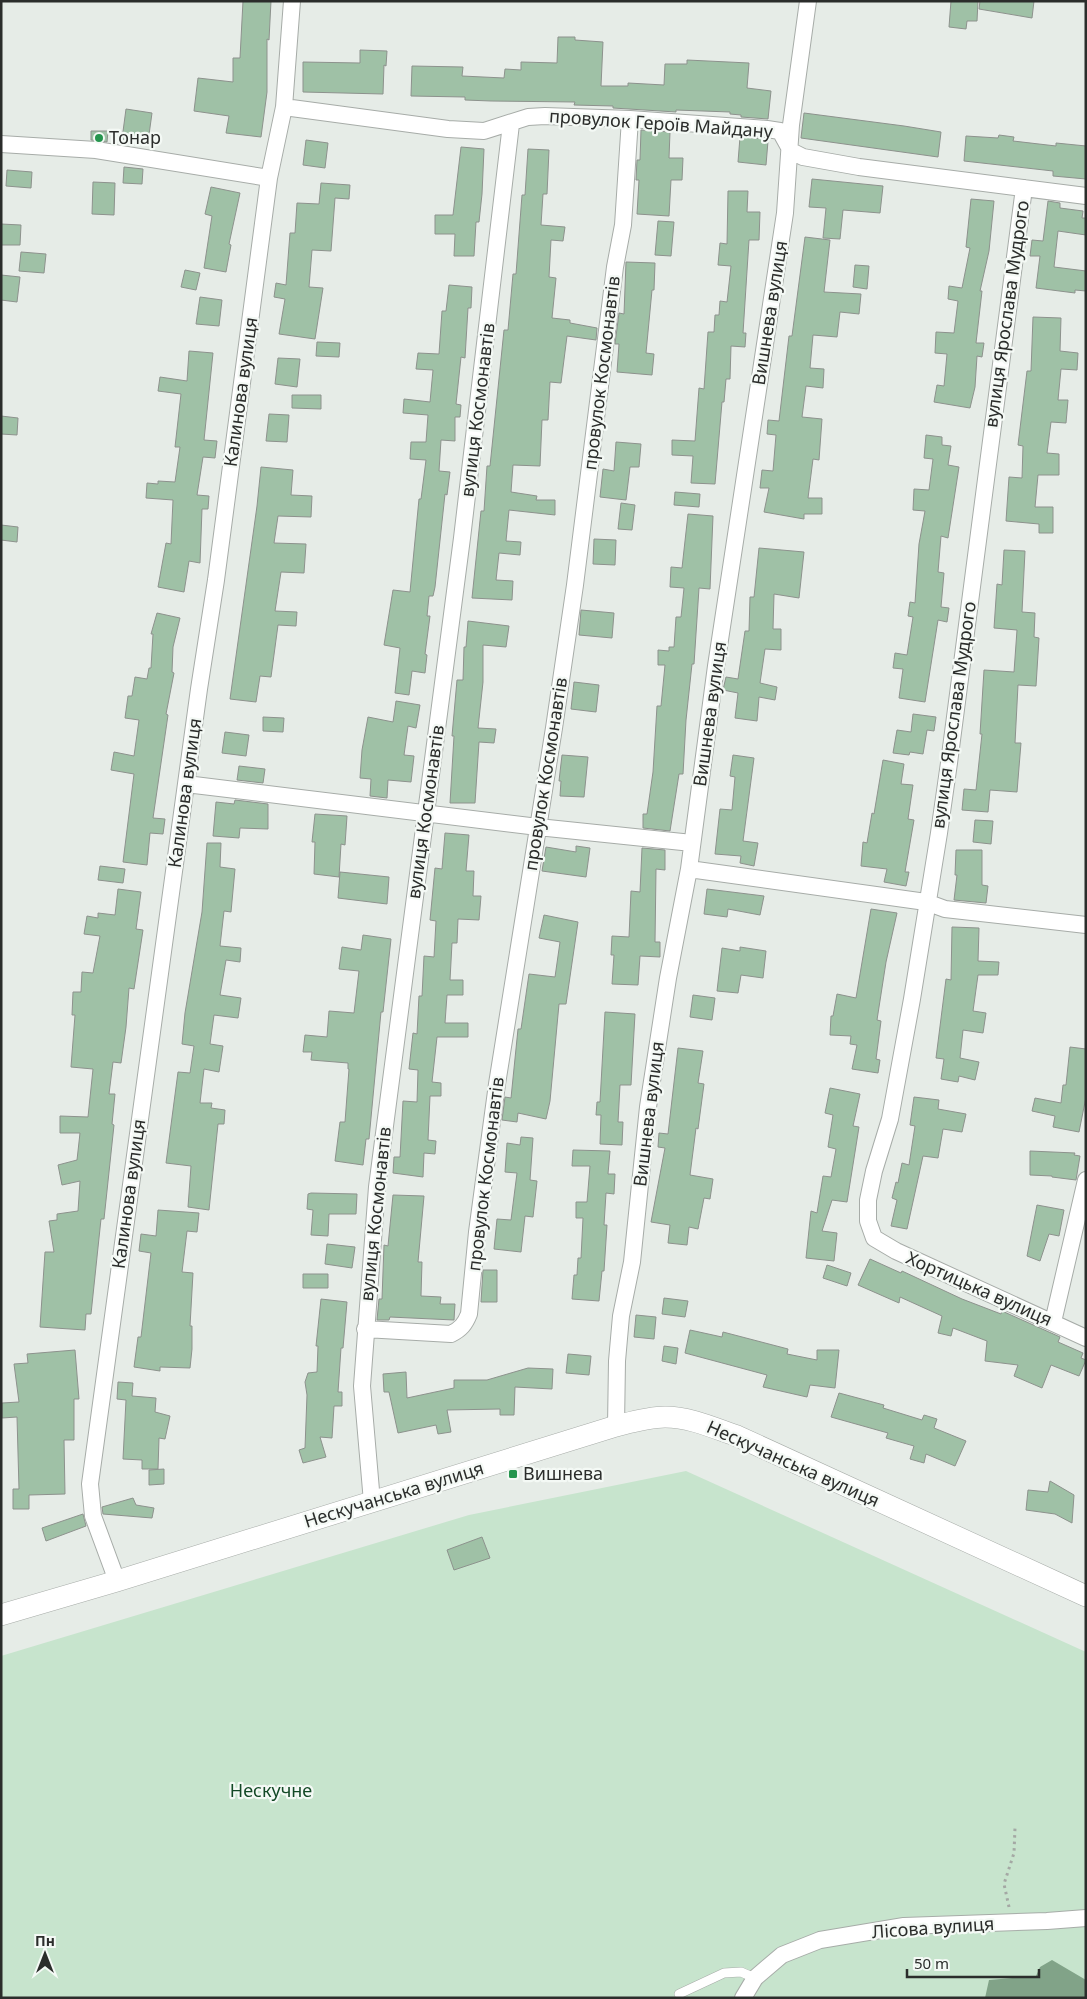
<svg xmlns="http://www.w3.org/2000/svg" width="1087" height="1999" viewBox="0 0 1087 1999" font-family="'Noto Sans',sans-serif">
<style>
.green{fill:#c7e4cd}
.water{fill:#81a388}
.building{fill:#9fc1a6;stroke:#8d928d}
.lines{fill:none;stroke-linecap:round;stroke-linejoin:round}
.service-casing{stroke:#a7aca8;stroke-width:10}
.minor-casing{stroke:#a7aca8;stroke-width:18}
.tertiary-casing{stroke:#a7aca8;stroke-width:22}
.path{stroke:#a4a8a4;stroke-width:3;stroke-dasharray:2.5 4;stroke-linecap:butt}
.service{stroke:#fff;stroke-width:9}
.minor{stroke:#fff;stroke-width:16}
.tertiary{stroke:#fff;stroke-width:21}
.poi-dot{fill:#25954e;stroke:#f4f9f5;stroke-width:2}
.labels{text-anchor:middle;stroke-width:4.5;stroke-linejoin:round;paint-order:stroke}
.street-label{font-size:18px;fill:#2b2d2b;stroke:#f4f9f5}
.poi-label{font-size:18px;fill:#2b2d2b;stroke:#f4f9f5;text-anchor:start}
.park-label{font-size:18px;fill:#134926;stroke:#f4f9f5}
</style>
<rect width="100%" height="100%" fill="#e6ece7"/>
<!-- green -->
<path class="green" d="M686,1471L1086,1652V1998H1V1656L469,1515Z"/>
<!-- water -->
<path class="water" d="M1052,1960L1086,1980V1998H985L989,1980L1036,1976L1040,1967Z"/>
<!-- building -->
<path class="building" d="M243,1H271L269,40L267,39V92L261,137L226,133L229,116L194,111L198,78L233,82V58H240Z
M951,1H978L977,21H967L966,29L949,27Z
M980,1H1034L1032,18L979,9Z
M558,37H575V40L603,42L601,86H628V83L664,85L665,64H687V60L749,63L747,88L771,91L768,119L741,117V115L730,114V112L676,110V112L613,108V106L574,105L575,102L491,101L465,100V97L411,96L412,66L463,67L462,76L504,78L505,69L521,70V62L557,63Z
M360,50L387,51L386,66L384,65L383,94L303,92V62L360,63Z
M126,109L152,113L148,142L122,139Z
M804,113L904,126L941,132L938,157L801,138Z
M641,130L670,132L669,158H683L682,180H671L669,216L637,214L639,180H636L637,160H640Z
M91,131H108L107,142L91,140Z
M999,135L1014,137L1013,141L1056,146V143L1086,146V179L1053,176V171L964,161L966,136L998,138Z
M740,137L766,139V141H768L766,165L738,162Z
M306,140L328,143L325,168L303,165Z
M461,147L484,149L482,194L479,222H476L474,256H454L455,234H435V215H453Z
M528,149L549,150L547,194H543L541,225L565,227L563,241L551,240L549,277L556,278L552,318L570,320V323L597,328L596,340L567,336L561,383L550,382L548,420H542L540,466L513,465L511,492L537,496L536,500H555V515L509,510L506,541L521,542L520,555L499,553L496,580L513,581L512,600L472,598L481,511H484L487,466H490L504,330H508L513,274H516L522,195H525Z
M124,167L143,169L142,184L123,183Z
M7,170L32,172L31,188L6,186Z
M812,179L883,186L880,213L843,210L840,239L823,238L826,208L809,207Z
M93,182L115,183L114,215L92,214Z
M321,183L350,185L349,199L335,198L331,251L312,250L309,287L323,288L315,339L279,334L285,299L274,297L276,283L286,285L290,233H295L297,203L319,204Z
M211,187L240,193L229,244L231,245L226,272L204,268L212,216L205,214Z
M728,191H748L747,212H760L759,240H749L743,333H746L745,347L731,346L730,379H726L724,402H722L715,484L691,483L693,456L672,455V440L695,441L699,388L704,389L708,332H714L715,315H719L720,301L727,302L731,266L718,265L720,243L727,244Z
M971,199L994,201L989,251L980,291H982L976,343H984L982,357L977,356L975,387L970,408L934,402L937,385L944,386L947,354L935,353L936,332L954,333L958,301L948,299L949,286L962,288L970,248L966,247Z
M1048,201L1060,203V208L1083,211L1082,218H1086V235L1058,231L1054,267L1086,271V291L1075,290V293L1036,288L1040,256H1030L1032,240L1043,241Z
M658,221L674,222L671,256L655,255Z
M1,224L21,225L20,245H1Z
M805,237L830,240L824,292L861,294L859,314L840,312L837,337L813,335L810,368L824,369L823,388L806,386L802,417L822,419L819,460L813,459L808,498H822V514H804V519L764,512L769,488H760L762,470L773,471L776,435L767,434L768,420L779,421L789,336H792Z
M21,252L46,254L44,273L19,271Z
M626,262L655,263L654,290H652L646,353L654,354L652,375L617,372L619,344H615L619,313L624,314Z
M855,265L869,266L867,289L853,287Z
M185,270L200,273L196,290L181,287Z
M1,275L20,277L17,302L1,300Z
M449,285L472,287L471,308H468L465,358L461,357L456,404L461,405L460,417H455V441L441,440L439,471L450,472L447,495L445,494L435,587L433,596H429L427,616H430L425,654L427,655L425,673L412,671L409,695L395,693L400,648L384,645L393,590L410,592L419,499H421L426,460L410,459L411,442H426L428,415L403,413L404,399L430,402L433,370L416,369L418,353L439,354L442,311H446Z
M200,297L222,300L219,326L196,324Z
M1033,317L1061,318L1060,351L1078,353L1077,370L1061,369L1058,400H1068L1066,423L1051,422L1047,453L1059,454V475H1038L1035,507H1053V533H1039V524L1006,521L1009,477L1022,478L1023,446L1018,445L1027,371H1031Z
M317,342L340,343L339,357L316,356Z
M189,351L213,353L204,440L217,441L215,458L203,457L197,495L209,496L208,509H202L200,563L189,561L184,592L158,587L166,543L171,544L173,500L146,498L147,483L158,484V481L175,482L180,447H175L181,394L158,391L160,377L187,381Z
M278,358L300,359L297,387L275,384Z
M292,395H321V409L292,408Z
M269,414L289,415L287,442L266,441Z
M1,416L18,418L17,435L1,434Z
M926,435L942,437V445L951,446L948,465L959,467L948,538L941,536L938,572L944,573L941,607L949,608L947,622L938,620L925,702L899,698L903,669L893,668L895,653L907,655L913,617L908,616L910,602L915,603L919,544L925,511L913,510L914,489L929,490L933,459L924,458Z
M616,442L641,444L639,467H630L626,500L600,497L603,469L614,471Z
M261,467L293,470L291,495L312,496L311,517L278,516L274,543L306,544L304,573L281,572L275,611L297,612L296,626L278,625L271,677L260,676L256,702L230,699L257,506Z
M675,492L700,494L699,507L674,505Z
M621,503L635,505L632,530L618,529Z
M688,514L713,516L710,589L699,588L694,664H692L686,720L683,774H679L670,831L643,828V814H647L653,772L657,706H661L665,665H658V650L669,651V647H674L676,617H681L684,588L670,587L671,567L682,568Z
M1,525L18,527L17,542L1,540Z
M594,539L616,540L615,565L593,564Z
M759,548L804,552L799,598L774,594L773,629H781V650L765,649L760,683L777,687L775,700L759,697L757,721L735,718L738,693L723,690L726,677L738,679L745,631H749L750,597H754Z
M1004,550L1025,551L1022,612L1035,613L1034,637L1039,638L1036,686L1018,685L1015,743H1021L1017,792L990,790L988,812L962,810L964,789L976,790L982,734H980L984,670L1014,672L1017,630L994,628L997,584L1002,585Z
M581,610L614,613L612,638L579,635Z
M157,613L180,618L173,647L172,672L174,673L166,714L168,715L153,818L165,819L163,834L150,833L147,865L123,862L134,774L111,770L114,752L134,756L139,720L125,718L128,696H132L135,677L147,679L149,668H151L153,634H151Z
M468,621L509,626L506,647L483,645V682L478,728L496,729L494,743L479,742L475,803H450L454,736H452L457,680H463L464,647H466Z
M574,682L599,685L596,712L571,709Z
M396,701L420,705L416,728L408,726L404,755L414,756L411,782L388,780L387,798L370,796L371,779L360,778L362,750L368,717L393,722Z
M913,714L936,717L934,731L927,730L923,754L910,752L909,755L893,753L897,730L911,732Z
M263,717L284,718L283,732L263,731Z
M225,732L249,735L246,756L222,753Z
M562,755L588,757L584,797L560,796L561,781H559Z
M733,755L754,758L743,841L758,843L754,866L740,863L741,856L715,854L720,809L732,810L735,777L730,776Z
M883,760L904,764L901,784L913,785L908,819L914,820L905,872H909L906,886L884,882L887,869L861,866L863,842L867,843L872,813L874,814Z
M239,766L265,769L263,783L237,780Z
M235,800L268,804V829L240,828L239,838L213,836L216,802L234,804Z
M315,814L347,816L345,845L341,844L339,877L314,874L315,842H312Z
M975,820L993,821L991,844L973,842Z
M445,833L469,835L466,871H474L473,896H481L479,920L458,919L457,943H452L450,980H463V995H447L445,1023H468V1037H437L432,1082L441,1083V1096H430L428,1140L436,1141L435,1154L424,1153L423,1177L393,1173L394,1157H400L403,1101L417,1102L418,1070L409,1069L413,1033L417,1034L419,996H422L424,956L434,957L436,921L430,920L435,868L442,869Z
M207,843H221L220,867L235,869L231,912L224,911L220,946L241,948L240,962L226,960L220,995L241,998L238,1018L214,1015L210,1044L223,1046L219,1072L204,1069L200,1103H212L211,1108L225,1110L224,1124H218L209,1210L188,1207L191,1166L166,1163L178,1072L190,1073L194,1046L182,1044L185,1013L202,912Z
M576,846L590,848L586,877L542,871L546,847L576,852Z
M642,848L665,850V870L656,869L655,942H660V957L640,956L638,985L612,984L614,955H611L612,936L629,937L631,891L640,892Z
M956,850H982V885L988,886L986,903L954,900L957,875H955Z
M100,866L125,869L123,883L98,880Z
M340,872L389,877L387,904L338,898Z
M118,889L141,892L136,929L143,930L134,989L129,988L126,1027L121,1063L113,1062L109,1094H115L112,1124L114,1125L104,1219H101L91,1314H86L85,1330L40,1327L45,1252H54L49,1221L57,1220V1214L78,1211L80,1181L62,1185L58,1165L77,1160L80,1133H60V1116L88,1117L93,1069L71,1067L75,1015H72L73,992H81L82,972L93,973L100,936L84,934L87,916L98,918V913L115,915Z
M707,889L764,896L760,915L728,909L727,917L704,914Z
M871,909L897,913L886,962L877,1020L881,1021L876,1059L880,1060L878,1073L852,1069L857,1045L850,1044L851,1036L830,1035L831,1016H833L837,994L856,998Z
M544,915L578,922L566,1004H559L550,1101L546,1119L518,1113L517,1122L502,1120L505,1097L511,1098L518,1029H521L529,974L555,977L560,942L539,938Z
M952,927L979,928L978,961L999,962L998,975H978L973,1011L986,1013L983,1033L963,1030L960,1058L979,1062L975,1080L959,1076L958,1082L941,1079L944,1059L936,1058L946,979L951,980Z
M363,935L391,939L383,1012H381L369,1139H366L363,1165L335,1161L340,1122H345L349,1069H348V1063L311,1060L312,1052H303L305,1035L327,1037L329,1011L354,1013L359,971L339,969L342,947L361,950Z
M740,947L766,951L763,978L741,975L738,993L717,991L722,948L740,951Z
M693,995L715,998L712,1020L690,1017Z
M605,1012L635,1014L631,1085H620L618,1122H623L622,1145L600,1144L601,1115H596L597,1102H600Z
M1070,1047L1086,1049V1097L1079,1132L1053,1127L1055,1116L1032,1111L1035,1098L1061,1103L1063,1085H1066Z
M678,1048L703,1051L698,1083L704,1084L698,1129L696,1128L690,1175L713,1179L710,1199L704,1198L698,1229L689,1227L687,1245L668,1243L670,1225L651,1222L665,1148L658,1147L659,1133L668,1134Z
M830,1088L860,1094L853,1126L859,1127L847,1202L832,1200L822,1231L837,1233L834,1261L806,1258L811,1211L817,1213L823,1176L831,1177L836,1149L828,1147L833,1115L825,1113Z
M914,1097L939,1100L938,1109L966,1114L962,1132L943,1129L938,1158L923,1156L907,1229L891,1226L897,1200L892,1198L896,1182L898,1183L902,1163L909,1165L915,1126L910,1125Z
M521,1137L533,1138L530,1180L537,1181L533,1217L525,1216L521,1252L494,1249L497,1219L511,1220L517,1173L505,1172L507,1143L520,1145Z
M573,1150L610,1151L608,1174H615L614,1194L606,1193L604,1225H607L604,1271H602L599,1301L572,1299L574,1275H577L578,1258H581L583,1218H576V1202H587L590,1166H572Z
M1030,1151L1075,1153L1074,1155L1080,1156L1076,1180L1052,1177V1176L1030,1175Z
M311,1193L357,1194L356,1214H329L328,1236L311,1235L313,1210L307,1209L308,1194Z
M393,1195L424,1196L418,1262H422L421,1296L441,1297L440,1304H455L454,1320L390,1317L389,1320H377L379,1299H382L384,1245L388,1246Z
M1037,1205L1064,1210L1059,1236L1049,1234L1040,1261L1027,1256Z
M158,1210L199,1213L197,1232L187,1231L182,1272L193,1273L190,1326H192V1349L190,1368L160,1367V1371L134,1367L138,1337H141L151,1253L139,1251L141,1234L156,1236Z
M327,1244L355,1247L352,1268L325,1264Z
M870,1259L901,1273L902,1271L962,1299L1001,1314L1002,1311L1060,1337L1058,1342L1083,1353L1081,1358L1086,1360L1079,1376L1051,1365L1042,1388L1014,1376L1018,1365L985,1361L987,1341L953,1328L951,1336L938,1333L942,1316L900,1297L899,1303L858,1285Z
M827,1265L851,1273L847,1286L823,1278Z
M483,1270H497V1302H481Z
M303,1274H328V1288H303Z
M664,1298L688,1301L685,1317L662,1314Z
M321,1299L347,1302L343,1348H341L338,1392H342V1406H334L332,1438L320,1437L326,1457L303,1463L299,1450L305,1448L307,1395L305,1382L308,1373L317,1372L318,1346H316Z
M636,1315L656,1317L654,1339L634,1337Z
M690,1330L722,1337L723,1332L788,1349L787,1354L817,1360V1350H839L835,1388L810,1385L807,1397L763,1387L767,1375L685,1353Z
M664,1346L678,1348L676,1364L662,1361Z
M75,1350L79,1399H74V1440H64L65,1494L29,1495V1509H13V1489H19L17,1417L2,1418V1403L19,1402L14,1364L28,1363L27,1354Z
M568,1354L591,1356L589,1375L566,1373Z
M528,1368L553,1369L552,1389L515,1387L514,1415H500V1409L447,1410L451,1432L438,1434L436,1425L398,1433L389,1392H384L383,1374L406,1372L407,1398L454,1388V1380H487Z
M118,1382L133,1383L132,1396L156,1398L155,1412L170,1416L165,1439L159,1438L158,1469H142V1460L123,1459L126,1400L117,1399Z
M839,1393L884,1405L883,1408L922,1420L924,1415L937,1419L934,1428L966,1441L955,1466L926,1454L924,1463L910,1459L914,1446L886,1438L888,1433L831,1417Z
M164,1469V1484L149,1485V1470Z
M1050,1481L1074,1495L1072,1523L1055,1514L1026,1510L1028,1490L1048,1492Z
M133,1498L136,1505L154,1508L152,1518L103,1514L102,1507Z
M83,1514L86,1526L46,1541L42,1528Z
M482,1537L490,1558L454,1570L447,1550Z"/>
<g class="lines">
<!-- service casing -->
<g class="service-casing">
<path id="service" d="M679,1994L724,1973L741,1972L755,1978"/>
</g>
<!-- minor casing -->
<g class="minor-casing">
<path id="minor" d="M284,107L448,129L484,131L528,117L545,116L630,119L767,129L780,131L791,151L803,157L859,167L1086,196
M1,144L96,150L269,178
M1024,188L949,763L939,833L912,999L890,1119L874,1171L868,1200V1221L874,1238L896,1251L1086,1338
M186,784L538,827L692,843
M689,869L926,902L945,909L1086,925
M1053,1322L1086,1180
M365,1329L451,1334C461,1329 465,1324 469,1314L477,1232L497,1084L554,728L575,585L615,267L623,225L630,119
M616,1426L617,1361L621,1316L632,1262L648,1107L668,978L689,869L716,666L785,213L791,125L808,1
M372,1502L362,1386L377,1187L462,538L511,124
M117,1581L93,1516L90,1484L199,689L216,580L269,178L284,107L292,1
M743,1998L755,1978L782,1955L820,1940L904,1926L1047,1921L1086,1918"/>
</g>
<!-- tertiary casing -->
<g class="tertiary-casing">
<path id="tertiary" d="M1,1615L117,1581L616,1426C632,1422 649,1417 665,1417C690,1417 714,1428 737,1436L1086,1596"/>
</g>
<!-- path -->
<path class="path" d="M1009,1907L1004,1884L1014,1853L1015,1828"/>
<!-- service -->
<use href="#service" class="service"/>
<!-- minor -->
<use href="#minor" class="minor"/>
<!-- tertiary -->
<use href="#tertiary" class="tertiary"/>
</g>
<!-- markers -->
<g class="poi-dot">
<circle cx="99" cy="138" r="5"/>
<rect x="508" y="1469" width="10" height="10" rx="2.5"/>
</g>
<g class="labels">
<!-- street labels -->
<g class="street-label">
<text transform="translate(661 124) rotate(4)" y="6">провулок Героїв Майдану</text>
<text transform="translate(770 313) rotate(-81)" y="6">Вишнева вулиця</text>
<text transform="translate(1007 314) rotate(-82)" y="6">вулиця Ярослава Мудрого</text>
<text transform="translate(602 373) rotate(-83)" y="6">провулок Космонавтів</text>
<text transform="translate(241 392) rotate(-82)" y="6">Калинова вулиця</text>
<text transform="translate(478 410) rotate(-83)" y="6">вулиця Космонавтів</text>
<text transform="translate(710 714) rotate(-82)" y="6">Вишнева вулиця</text>
<text transform="translate(954 715) rotate(-82)" y="6">вулиця Ярослава Мудрого</text>
<text transform="translate(546 774) rotate(-81)" y="6">провулок Космонавтів</text>
<text transform="translate(185 793) rotate(-82)" y="6">Калинова вулиця</text>
<text transform="translate(426 812) rotate(-82)" y="6">вулиця Космонавтів</text>
<text transform="translate(649 1114) rotate(-83)" y="6">Вишнева вулиця</text>
<text transform="translate(486 1174) rotate(-83)" y="6">провулок Космонавтів</text>
<text transform="translate(129 1194) rotate(-82)" y="6">Калинова вулиця</text>
<text transform="translate(376 1214) rotate(-84)" y="6">вулиця Космонавтів</text>
<text transform="translate(979 1289) rotate(24)" y="6">Хортицька вулиця</text>
<text transform="translate(793 1464) rotate(24)" y="6">Нескучанська вулиця</text>
<text transform="translate(394 1495) rotate(-17)" y="6">Нескучанська вулиця</text>
<text transform="translate(933 1928) rotate(-4)" y="6">Лісова вулиця</text>
</g>
<!-- poi labels -->
<g class="poi-label">
<text x="109" y="144">Тонар</text>
<text x="523" y="1480">Вишнева</text>
</g>
<!-- park labels -->
<g class="park-label">
<text x="271" y="1797">Нескучне</text>
</g>
</g>
<!-- border -->
<rect width="1087" height="1999" fill="none" stroke="#2b2d2b" stroke-width="5"/>
<!-- north arrow -->
<g transform="translate(45 1954)" stroke="#f4f9f5" stroke-width="4" paint-order="stroke">
<path d="M0-4L9 19L0 12L-9 19Z" fill="#2b2d2b"/>
<text y="-8" font-size="14" font-weight="bold" text-anchor="middle" fill="#2b2d2b">Пн</text>
</g>
<!-- scale -->
<path d="M907 1969v8h132v-8" fill="none" stroke="#2b2d2b" stroke-width="2.5"/>
<text x="914" y="1969" font-size="15" fill="#2b2d2b" stroke="#f4f9f5" stroke-width="4" paint-order="stroke">50 m</text>
</svg>
